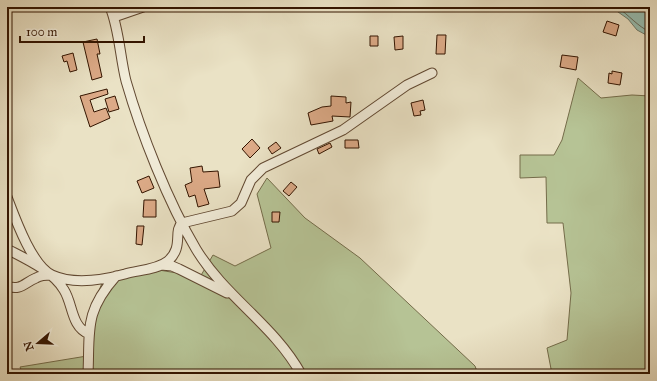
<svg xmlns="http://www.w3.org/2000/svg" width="657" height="381" viewBox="0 0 657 381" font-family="'IM FELL Great Primer',serif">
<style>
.green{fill:#b6c395;stroke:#746c4a}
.water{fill:#98beb1;stroke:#707a6a}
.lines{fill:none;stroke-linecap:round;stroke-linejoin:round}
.shore{stroke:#666958;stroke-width:1}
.building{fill:#dcaa87;stroke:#331400}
.minor-casing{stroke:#614831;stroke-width:11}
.minor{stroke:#f1ecd9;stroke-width:9}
</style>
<rect width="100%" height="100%" fill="#eae2c5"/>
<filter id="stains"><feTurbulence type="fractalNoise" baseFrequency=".005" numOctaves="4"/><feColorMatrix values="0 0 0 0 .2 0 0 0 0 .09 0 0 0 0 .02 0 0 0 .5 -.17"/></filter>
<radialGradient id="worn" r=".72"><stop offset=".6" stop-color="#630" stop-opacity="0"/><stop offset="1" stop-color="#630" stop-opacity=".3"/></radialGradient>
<!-- green -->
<path class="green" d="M578,78L601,98L632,95L650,96V374H552L547,348L567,340L571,293L563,223H547L546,177L520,178V155H554L562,140Z
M267,178L305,218L360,258L475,366L478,374H23L20,367L93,355L87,331L94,304L102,283L159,270L200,277L213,255L235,266L271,248L257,194Z"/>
<!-- water -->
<path class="water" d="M611,7H650V37L637,30L628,19Z"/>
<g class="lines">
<!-- shore -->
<path class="shore" d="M617,7C629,15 637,26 650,32"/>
</g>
<!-- building -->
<path class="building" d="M607,21L619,25L616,36L603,32Z
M437,35H446L445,54H436Z
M370,36H378V46H370Z
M403,36V49L395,50L394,37Z
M97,39L100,54H97L102,77L92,80L83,42Z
M73,53L77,70L70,72L67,61L64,62L62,56Z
M562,55L578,57L576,70L560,67Z
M612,71L622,73L620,85L608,83L609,73L612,74Z
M107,89L108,94L90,100L94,112L106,108L110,118L90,127L80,96Z
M115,96L119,109L109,112L105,99Z
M331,96L346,97V103L351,102L350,117L332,116L333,121L311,125L308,113L322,107L331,106Z
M423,100L425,110L420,111L421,115L414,116L411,103Z
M252,139L260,148L250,158L242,149Z
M345,140H358L359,148H345Z
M276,142L281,148L272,154L268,148Z
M330,143L332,147L319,154L317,149Z
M202,166L203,172L218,171L220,187L204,189L209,204L198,207L195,195L189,197L185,185L192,182L190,168Z
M149,176L154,188L142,193L137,181Z
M291,182L297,187L289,196L283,191Z
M144,200H156V217H143Z
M272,212H280L279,222H272Z
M137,226H144L142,245L136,244Z"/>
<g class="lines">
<!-- minor casing -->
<g class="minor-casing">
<path id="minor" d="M110,7C119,28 120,57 126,81C141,133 168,202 196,249C225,297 274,325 301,374
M114,17L143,7
M7,197C15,218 32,266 52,275C74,285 103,280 125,274C138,270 157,270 168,261C184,247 173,231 182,223L232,211L241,203L251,180L263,168L343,130L407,85L432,73
M7,249C26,259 53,271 64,290C73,304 71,327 89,334
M161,265L172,266L179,269L227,293
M7,286C21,291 24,283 36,278C41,275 46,275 51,275
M88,374C90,330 84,312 116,276"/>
</g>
<!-- minor -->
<use href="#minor" class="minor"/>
</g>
<!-- margin -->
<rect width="657" height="381" fill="none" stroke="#eae2c5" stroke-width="24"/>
<rect x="8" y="8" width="641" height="365" fill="none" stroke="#331400" stroke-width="2"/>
<rect x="12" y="12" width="633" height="357" fill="none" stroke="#331400"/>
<!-- north arrow -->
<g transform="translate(38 343) rotate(251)" stroke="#f1ecd9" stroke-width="3" paint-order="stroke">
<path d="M0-3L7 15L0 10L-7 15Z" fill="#331400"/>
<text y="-6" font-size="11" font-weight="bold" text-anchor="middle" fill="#331400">N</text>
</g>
<!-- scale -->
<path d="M20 36v6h124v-6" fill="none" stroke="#331400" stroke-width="2"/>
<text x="26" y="36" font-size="12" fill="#331400" stroke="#f1ecd9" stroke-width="3" paint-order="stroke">100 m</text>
<rect width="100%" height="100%" filter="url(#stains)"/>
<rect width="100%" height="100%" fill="url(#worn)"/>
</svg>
